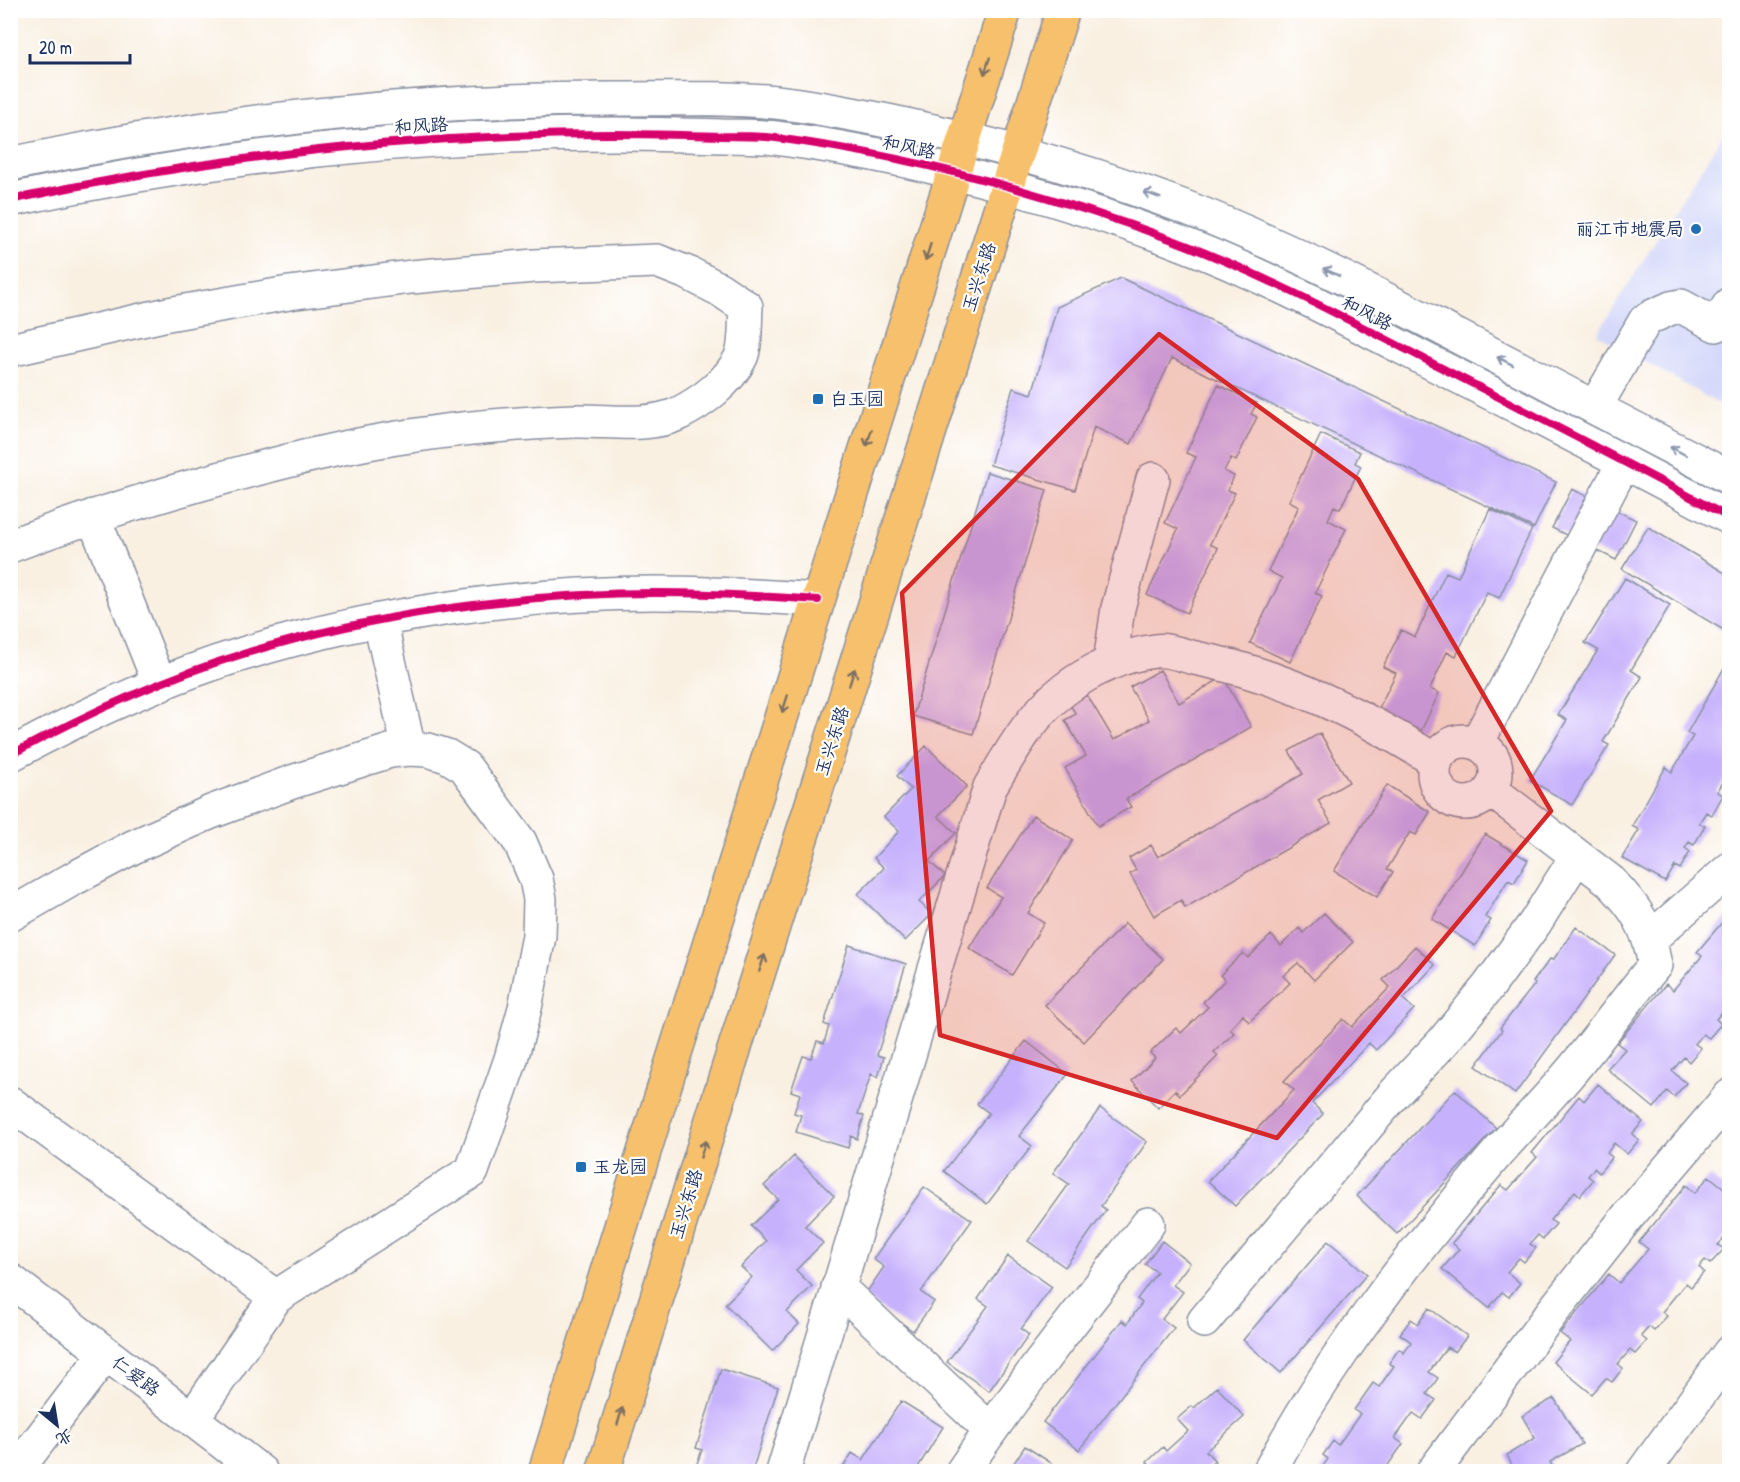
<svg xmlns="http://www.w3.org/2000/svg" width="1740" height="1482" viewBox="0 0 1740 1482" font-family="'Patrick Hand','LXGW WenKai TC',sans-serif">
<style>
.built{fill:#d4d8f9}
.building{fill:#c6b1fc}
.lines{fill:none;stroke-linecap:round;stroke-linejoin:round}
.minor-casing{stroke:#8a90a0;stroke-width:36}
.major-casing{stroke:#8a90a0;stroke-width:36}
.minor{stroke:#fff;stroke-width:33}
.major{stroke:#f7c06c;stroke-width:33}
.cycleway-casing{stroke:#fff;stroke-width:11}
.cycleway{stroke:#d6006c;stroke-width:8}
.oneway{stroke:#7e7064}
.oneway2{stroke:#8d97ae}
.marked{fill:#d62828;fill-opacity:0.2;stroke:#d62828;stroke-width:4.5;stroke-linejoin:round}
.poi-dot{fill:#1f6fb2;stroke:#fff;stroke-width:2}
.labels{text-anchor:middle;stroke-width:4.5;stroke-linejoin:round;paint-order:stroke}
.street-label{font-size:18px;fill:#1b2f5e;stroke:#fff}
.poi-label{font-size:18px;fill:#1b2f5e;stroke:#fff;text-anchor:start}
</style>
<rect width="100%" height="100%" fill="#fff"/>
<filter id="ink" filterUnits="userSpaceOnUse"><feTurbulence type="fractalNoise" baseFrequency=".0167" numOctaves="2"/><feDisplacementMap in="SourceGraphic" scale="12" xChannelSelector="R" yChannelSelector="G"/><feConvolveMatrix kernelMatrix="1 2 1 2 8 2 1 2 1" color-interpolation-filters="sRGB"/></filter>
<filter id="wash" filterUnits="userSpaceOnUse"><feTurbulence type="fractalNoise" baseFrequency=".008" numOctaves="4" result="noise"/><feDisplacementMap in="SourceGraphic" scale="24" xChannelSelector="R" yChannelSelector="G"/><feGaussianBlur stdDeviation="1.35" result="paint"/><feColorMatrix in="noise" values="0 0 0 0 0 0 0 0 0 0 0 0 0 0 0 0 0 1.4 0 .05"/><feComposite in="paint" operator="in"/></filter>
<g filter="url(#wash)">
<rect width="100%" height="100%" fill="#f9f0e2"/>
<!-- built -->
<path class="built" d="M1729,125V410L1597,334Z"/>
<g id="blocks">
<!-- building -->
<path class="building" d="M1121,278L1556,482L1534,528L1172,358L1131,444L1094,427L1075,490L990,465L1013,388L1032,394L1057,307Z
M1218,385L1257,403L1251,414L1257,417L1236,461L1231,458L1224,471L1234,476L1228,490L1235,493L1210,544L1218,548L1187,613L1147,595L1178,529L1165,523L1196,457L1186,453Z
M1321,434L1360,452L1355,463L1361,466L1340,509L1334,506L1328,520L1346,529L1315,593L1322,596L1290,662L1250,643L1282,578L1268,571L1299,506L1289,501Z
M987,472L1047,490L973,734L913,716Z
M1572,489L1636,520L1616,560L1552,528Z
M1490,509L1532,529L1499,598L1487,592L1456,656L1447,652L1430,689L1439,693L1421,731L1378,710L1396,673L1383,667L1401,630L1415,637L1446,572L1458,577Z
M1648,527L1730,576V634L1622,569Z
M1625,578L1670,605L1631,670L1642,677L1603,742L1609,745L1572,805L1530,780L1567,720L1558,715L1598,650L1585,643Z
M1160,670L1179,703L1223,677L1251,727L1126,799L1131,807L1098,826L1065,768L1086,756L1065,720L1076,714L1070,705L1087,695L1114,740L1149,720L1130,687Z
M1723,670L1730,673V771L1717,792L1723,795L1712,815L1706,812L1699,823L1705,826L1694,845L1689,842L1685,848L1690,852L1680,869L1675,866L1665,882L1622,858L1639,830L1632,826L1666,767L1672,772L1693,736L1687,733Z
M1320,733L1349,782L1318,800L1331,823L1185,908L1181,900L1154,916L1130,874L1136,870L1129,858L1151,845L1158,857L1303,774L1289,751Z
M926,746L967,786L938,816L956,833L929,861L945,876L919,902L932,914L905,941L858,894L884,868L874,858L899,831L884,817L911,789L897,776Z
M1387,785L1430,812L1416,835L1410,832L1387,869L1393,872L1377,897L1334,871Z
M1033,815L1073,840L1028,913L1044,923L1012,975L969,948L1001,897L987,888Z
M1485,834L1528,860L1514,883L1508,880L1485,917L1491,920L1475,946L1432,919Z
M1324,913L1353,942L1314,980L1298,963L1283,976L1290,983L1249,1022L1243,1015L1230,1029L1234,1033L1214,1052L1218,1056L1180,1095L1175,1090L1158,1108L1132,1081L1155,1058L1150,1053L1176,1028L1181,1033L1208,1007L1203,1002L1225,980L1220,975L1243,953L1248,958L1271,935L1281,946L1299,928L1303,933Z
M1730,913V1003L1716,1019L1721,1024L1709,1038L1703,1034L1695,1044L1701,1048L1689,1062L1684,1057L1672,1071L1686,1083L1674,1097L1667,1091L1654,1108L1607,1069L1625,1049L1617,1043L1666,984L1673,990L1702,956L1697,952Z
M1125,923L1163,959L1084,1042L1045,1005Z
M1576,927L1615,955L1515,1094L1476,1066L1502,1030L1500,1028L1535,984L1533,982L1550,959L1553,960Z
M849,945L906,964L877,1055L884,1057L878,1077L871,1074L858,1114L864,1116L857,1139L851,1136L848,1148L796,1132L801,1115L794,1113L800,1094L791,1091L803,1056L811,1058L817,1041L824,1043L829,1026L824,1024Z
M1415,946L1435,965L1403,999L1414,1009L1376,1050L1369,1043L1312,1103L1323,1114L1235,1206L1208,1181L1294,1090L1284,1081L1343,1019L1352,1027L1390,987L1383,980Z
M1026,1041L1068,1074L1019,1136L1032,1146L987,1204L944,1171L989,1113L977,1104Z
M1598,1084L1643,1122L1632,1134L1639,1140L1627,1154L1614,1143L1607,1153L1612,1157L1599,1173L1594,1168L1588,1176L1593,1180L1580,1196L1575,1191L1550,1220L1556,1224L1543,1239L1538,1235L1530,1244L1536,1248L1524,1262L1519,1258L1507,1272L1520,1283L1509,1297L1502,1292L1489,1308L1442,1269L1459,1249L1452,1243L1501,1185L1508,1190L1537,1157L1532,1153L1579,1096L1584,1101Z
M1455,1090L1496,1128L1397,1234L1357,1196Z
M1100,1108L1147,1142L1101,1206L1106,1210L1065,1267L1028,1241L1069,1184L1053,1173Z
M794,1156L834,1196L805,1226L823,1243L796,1270L812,1286L787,1312L799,1324L772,1351L725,1304L752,1277L741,1267L766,1241L751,1226L778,1199L764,1186Z
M1709,1176L1730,1193V1239L1726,1236L1718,1245L1724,1249L1710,1264L1705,1260L1699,1267L1704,1272L1691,1287L1686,1283L1662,1312L1667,1316L1654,1331L1649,1327L1641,1336L1647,1341L1635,1354L1630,1350L1618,1364L1623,1368L1612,1382L1606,1378L1592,1394L1553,1362L1570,1341L1560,1333L1609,1274L1619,1283L1648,1249L1639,1242L1686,1185L1695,1193Z
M924,1187L972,1220L921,1292L934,1302L913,1331L864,1296L884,1267L873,1259Z
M1162,1241L1190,1263L1173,1285L1183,1292L1162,1319L1174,1328L1079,1450L1043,1422L1122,1320L1127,1324L1142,1303L1137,1299L1157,1272L1145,1264Z
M1328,1241L1367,1274L1281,1373L1243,1340Z
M1008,1256L1052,1287L1021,1329L1029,1335L989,1391L947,1362L988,1306L978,1299Z
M1429,1308L1467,1336L1455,1352L1447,1347L1429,1372L1438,1378L1427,1394L1436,1400L1422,1419L1413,1413L1395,1438L1403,1444L1383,1472H1319L1328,1459L1323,1455L1333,1441L1338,1445L1360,1414L1354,1410L1373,1383L1379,1387L1394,1366L1389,1363L1399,1349L1404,1353L1411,1342L1400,1334L1411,1319L1418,1324Z
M721,1369L778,1387L752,1472H687L690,1464L696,1466L702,1450L696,1448Z
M1217,1387L1244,1417L1206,1451L1215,1461L1202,1472H1155L1147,1462L1163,1447L1166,1451L1188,1431L1177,1419L1192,1406L1194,1408Z
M1554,1398L1582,1444L1550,1462L1556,1472H1503L1512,1465L1507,1455L1535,1438L1522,1416Z
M901,1401L943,1427L915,1472H840L852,1453L863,1460Z
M1025,1446L1065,1472H1008Z"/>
</g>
</g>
<g filter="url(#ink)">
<use href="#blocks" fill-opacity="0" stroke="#8a90a0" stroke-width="1.5"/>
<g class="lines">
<!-- minor casing -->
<g class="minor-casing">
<path id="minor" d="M10,164C208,122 410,99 613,99C667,99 722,97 776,102C814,106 853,114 892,122C992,143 1091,171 1187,208C1280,244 1368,290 1457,336C1548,383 1639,430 1730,478
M10,200C208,157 411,134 613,134C649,134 686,135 722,136C740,136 758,136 776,138C911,156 1043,192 1170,239C1261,273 1347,319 1432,363C1532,414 1631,465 1730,518
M10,350L168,314L289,293L411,277L534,266L657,261L690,274L719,289L746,307C745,320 746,346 741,357C729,382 702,402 678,414C647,428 608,420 575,421C522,423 469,427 417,435C351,444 286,461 222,478C150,498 80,519 10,546
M1595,407L1645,321L1653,316L1671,308L1681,306L1716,325L1730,304
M93,516L160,685
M380,621L409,749
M1110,663L1118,608L1153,479
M1434 772a31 31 0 1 1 62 0a31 31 0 1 1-62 0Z
M1477,743L1624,462
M10,755C84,715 163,678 243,654C372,614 521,593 655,593C710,593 764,596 818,600
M10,915L71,880L133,847L211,812L292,782L390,751L409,749L428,750L447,756L465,767L520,842L536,879L540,899L539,936L525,1008L511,1059L472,1171L276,1297L192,1419
M1650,939L1730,869
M10,1103L276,1297
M10,1280L261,1472
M838,1287L990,1430
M1204,1321L1394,1094L1443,1042L1488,987L1535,923L1577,856
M15,1472L106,1353
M783,1472L990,787C1011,752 1031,715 1064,690C1090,670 1123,655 1155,651C1167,649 1183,655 1195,658C1282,675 1361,714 1436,761
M962,1472C1020,1386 1085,1305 1148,1224
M1269,1472C1329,1359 1411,1254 1494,1157C1520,1127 1548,1099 1573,1069C1601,1035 1627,999 1655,965C1648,926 1637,909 1610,881L1491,790
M1433,1472L1550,1315L1629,1215L1730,1096
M1643,1472L1730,1352"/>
</g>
<!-- major casing -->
<g class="major-casing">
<path id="major" d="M545,1472L657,1110L1005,10
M603,1472L710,1126L1063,10"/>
</g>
<!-- minor -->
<use href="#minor" class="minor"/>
<!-- major -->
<use href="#major" class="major"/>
<!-- cycleway casing -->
<g class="cycleway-casing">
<path id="cycleway" d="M10,200C208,157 411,134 613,134C649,134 686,135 722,136C740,136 758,136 776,138C911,156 1043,192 1170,239C1261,273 1347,319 1432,363C1532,414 1631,465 1730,518
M10,755C84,715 163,678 243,654C372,614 521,593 655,593C710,593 764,596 818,600"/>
</g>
<!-- cycleway -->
<use href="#cycleway" class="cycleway"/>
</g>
<!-- one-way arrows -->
<defs><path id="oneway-shaft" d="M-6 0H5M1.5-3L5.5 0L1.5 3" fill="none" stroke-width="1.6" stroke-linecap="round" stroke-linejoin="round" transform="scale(1.5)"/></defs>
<g class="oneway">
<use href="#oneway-shaft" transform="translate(987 66) rotate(108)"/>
<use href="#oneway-shaft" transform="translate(928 252) rotate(108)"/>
<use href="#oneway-shaft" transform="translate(869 438) rotate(108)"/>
<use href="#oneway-shaft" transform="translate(852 677) rotate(-72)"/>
<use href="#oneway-shaft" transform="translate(785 704) rotate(108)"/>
<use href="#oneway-shaft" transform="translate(762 963) rotate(-72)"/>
<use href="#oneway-shaft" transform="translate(703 1149) rotate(-73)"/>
<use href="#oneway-shaft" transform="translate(620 1416) rotate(-73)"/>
</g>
<g class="oneway2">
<use href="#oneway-shaft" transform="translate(1152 195) rotate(-160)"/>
<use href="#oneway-shaft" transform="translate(1331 272) rotate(-154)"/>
<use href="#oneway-shaft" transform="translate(1505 361) rotate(-153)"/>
<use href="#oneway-shaft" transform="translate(1678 451) rotate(-152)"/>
</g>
</g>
<!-- marked area -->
<path class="marked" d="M1159,334L1358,479L1551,811L1277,1138L940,1035L902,593Z"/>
<!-- markers -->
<g class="poi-dot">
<circle cx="1696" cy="229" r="6"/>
<rect x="812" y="393" width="12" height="12" rx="3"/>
<rect x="575" y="1161" width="12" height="12" rx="3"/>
</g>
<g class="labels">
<!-- street labels -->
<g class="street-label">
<text transform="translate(421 126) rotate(-4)" y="6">和风路</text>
<text transform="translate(909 147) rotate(12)" y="6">和风路</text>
<text transform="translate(979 277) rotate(-72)" y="6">玉兴东路</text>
<text transform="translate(1367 313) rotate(27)" y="6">和风路</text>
<text transform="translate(832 741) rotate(-72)" y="6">玉兴东路</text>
<text transform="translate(686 1204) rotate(-73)" y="6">玉兴东路</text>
<text transform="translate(136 1376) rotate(37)" y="6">仁爱路</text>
</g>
<!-- poi labels -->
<g class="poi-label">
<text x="1684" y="235" text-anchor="end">丽江市地震局</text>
<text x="830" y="405">白玉园</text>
<text x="593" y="1173">玉龙园</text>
</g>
</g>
<!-- margin -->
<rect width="1740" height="1482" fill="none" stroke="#fff" stroke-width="36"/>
<!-- north arrow -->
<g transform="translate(57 1425) rotate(150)" stroke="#ffffff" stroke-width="4.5" paint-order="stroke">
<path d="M0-4.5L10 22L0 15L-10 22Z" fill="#1b2f5e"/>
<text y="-9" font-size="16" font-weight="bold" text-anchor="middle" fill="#1b2f5e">北</text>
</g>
<!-- scale -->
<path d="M30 54v9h100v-9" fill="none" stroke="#1b2f5e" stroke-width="3"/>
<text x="39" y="54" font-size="18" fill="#1b2f5e" stroke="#ffffff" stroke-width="4.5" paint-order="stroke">20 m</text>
</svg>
